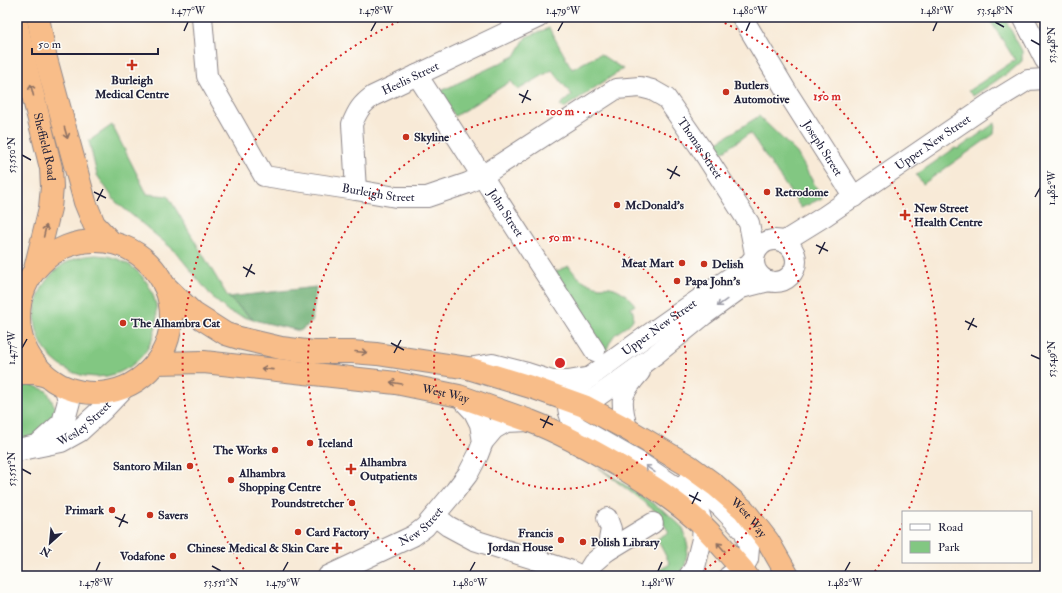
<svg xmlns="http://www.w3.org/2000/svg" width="1062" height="593" viewBox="0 0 1062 593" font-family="'IM FELL Double Pica',serif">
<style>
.green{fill:#82c782;stroke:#52745e}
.forest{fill:#69ac70;stroke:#466756}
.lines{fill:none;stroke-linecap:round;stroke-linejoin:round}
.minor-casing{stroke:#8d8689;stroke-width:22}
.tertiary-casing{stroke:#8d8689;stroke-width:24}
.trunk-casing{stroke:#8d8689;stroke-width:24}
.minor{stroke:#fff;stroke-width:20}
.tertiary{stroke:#fff;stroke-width:22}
.trunk{stroke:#f8bd89;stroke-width:22}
.oneway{stroke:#8d7062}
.oneway2{stroke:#9c9ca7}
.ticks{fill:none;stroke:#22223b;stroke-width:1.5}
.ring{fill:none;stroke:#d62828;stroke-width:2;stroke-dasharray:2 4}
.poi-dot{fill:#c8321e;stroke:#fdfcf7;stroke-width:1.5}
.labels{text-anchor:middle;stroke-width:3;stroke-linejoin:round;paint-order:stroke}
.street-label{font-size:12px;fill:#22223b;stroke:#fdfcf7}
.poi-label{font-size:12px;font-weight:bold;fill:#22223b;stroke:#fdfcf7;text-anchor:start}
.centre{fill:#d62828;stroke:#fdfcf7;stroke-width:2}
.ring-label{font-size:12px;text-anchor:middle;font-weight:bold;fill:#d62828;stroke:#fdfcf7;stroke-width:3;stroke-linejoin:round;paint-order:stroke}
.neatline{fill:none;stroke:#22223b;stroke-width:1.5}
.ticks-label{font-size:10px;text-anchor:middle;fill:#22223b}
</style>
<rect width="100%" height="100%" fill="#fdfcf7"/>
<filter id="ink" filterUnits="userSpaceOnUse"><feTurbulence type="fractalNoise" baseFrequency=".025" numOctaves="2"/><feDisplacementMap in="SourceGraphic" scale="8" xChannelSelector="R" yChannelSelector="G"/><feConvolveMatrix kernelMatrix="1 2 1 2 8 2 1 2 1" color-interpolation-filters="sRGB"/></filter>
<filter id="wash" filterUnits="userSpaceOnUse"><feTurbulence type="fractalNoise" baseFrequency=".012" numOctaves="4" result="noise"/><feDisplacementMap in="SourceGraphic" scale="16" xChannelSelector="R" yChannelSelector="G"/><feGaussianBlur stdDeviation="0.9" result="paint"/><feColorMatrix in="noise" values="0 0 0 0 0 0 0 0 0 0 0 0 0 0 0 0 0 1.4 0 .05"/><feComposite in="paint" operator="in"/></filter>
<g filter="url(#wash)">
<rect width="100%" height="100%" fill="#f8ead7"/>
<!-- green -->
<path class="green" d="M988,17H1004L1022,51V61L1011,71L973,96L968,91L1015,60Z
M549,28L572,69L600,54L623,69L564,108L560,105L572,95L552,70L518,90L511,81L455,116L439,92L515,56L526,37Z
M759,116L797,153L822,198L801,208L750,133L718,155L713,145Z
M995,123L994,134L923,184L916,175L955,148L958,149Z
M112,125L147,194L168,196L228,297L253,320L229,312L213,298L175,251L115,201L97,175L89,141Z
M35 316a61 61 0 1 1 122 0a61 61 0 1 1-122 0Z
M569,266C575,277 588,285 600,287C603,287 607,286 610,287C621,289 629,297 635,305L631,308C641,324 619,328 613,337C610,341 608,347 606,351L555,272Z
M30,384L47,391L55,407L53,423L40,436L17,441V387Z
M598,467L666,512L683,528L688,547L685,566L679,576H649L670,564L657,539L669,532L655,511Z"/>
<!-- forest -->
<path class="forest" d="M316,287L312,322L300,331L254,320L228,297Z"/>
</g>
<g filter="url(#ink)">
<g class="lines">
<!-- minor casing -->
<g class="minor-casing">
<g id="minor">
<path id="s1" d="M202,17L207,76L264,176L356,190L396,197H427L468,183L482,176L616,89L640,87L652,90L666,98L700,147L749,223L755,254"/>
<path id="s2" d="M742,17L787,92L854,197"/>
<path d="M1023,17L1045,60"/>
<path id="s3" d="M417,75L595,351"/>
<path id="s4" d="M356,190L352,124C358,110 361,105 373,96L539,17"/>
<circle cx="775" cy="261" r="21"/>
<path id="s5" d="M783,242L825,216L989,104L1028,80L1045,79"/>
<path d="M468,368L492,364L527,373L552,381H568L591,377"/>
<path d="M459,396L474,412L480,424L483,442"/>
<path d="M572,414L584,406L612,386L656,354L704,315L741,288L769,281"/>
<path d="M627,429C621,399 618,397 640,372"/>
<path d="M688,480L721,507L745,532L749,548L748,559L742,569L729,576"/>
<path d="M435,516L448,526L474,540L569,570L581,576"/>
<path d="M607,551L611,529L607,518"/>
<path id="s6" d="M328,576L413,536L425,527L455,491L468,474L478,455L483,442L494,429L506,422L530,421"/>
<path d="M585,576L593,563L607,551L653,523"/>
<path id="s7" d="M689,576L695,567L702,539L703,526L697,505L679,489L642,464L574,425C570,418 566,407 569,399C572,388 595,374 605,366C651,332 699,299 747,266L754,258"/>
</g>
</g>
<!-- tertiary casing -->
<g class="tertiary-casing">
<g id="tertiary">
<path d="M41,443L63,423L69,401L66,388"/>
<path id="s8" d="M17,450L61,441L79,431L102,410L122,389"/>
</g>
</g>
<!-- trunk casing -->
<g class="trunk-casing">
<g id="trunk">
<path d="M38,17L45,55L85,202L94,224L111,242"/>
<path id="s9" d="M17,25L24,59L51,168L52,187L50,208L35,269"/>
<circle cx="95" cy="317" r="76"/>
<path id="s10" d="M164,285L193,313L226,334L239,338L281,348L314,352H352L377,354L468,368L534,388L584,406L627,429L689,466L715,485L744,510L768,541L788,576"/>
<path id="s11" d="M156,363L204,362L396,383L459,396L530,421C561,433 590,449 619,466C649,484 678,502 703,526C717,539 729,555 742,569L747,576"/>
<path d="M17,373H35L46,376"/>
</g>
</g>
<!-- minor -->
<use href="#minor" class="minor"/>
<!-- tertiary -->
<use href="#tertiary" class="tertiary"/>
<!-- trunk -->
<use href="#trunk" class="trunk"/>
</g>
<!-- one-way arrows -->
<defs><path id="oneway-shaft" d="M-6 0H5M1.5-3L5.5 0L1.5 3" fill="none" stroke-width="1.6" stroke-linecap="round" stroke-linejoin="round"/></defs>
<g class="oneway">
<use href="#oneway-shaft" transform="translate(32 90) rotate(-104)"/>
<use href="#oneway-shaft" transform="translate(66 133) rotate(74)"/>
<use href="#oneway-shaft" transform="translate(45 231) rotate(-77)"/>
<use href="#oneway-shaft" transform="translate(361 352) rotate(5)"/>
<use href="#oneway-shaft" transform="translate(267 369) rotate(-174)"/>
<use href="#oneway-shaft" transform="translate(396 383) rotate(-171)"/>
<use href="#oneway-shaft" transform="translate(721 547) rotate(-132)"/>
</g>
<g class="oneway2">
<use href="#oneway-shaft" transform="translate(722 303) rotate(144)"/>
<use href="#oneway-shaft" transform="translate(650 469) rotate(-145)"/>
</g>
</g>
<!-- ticks -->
<path class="ticks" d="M995,22L1004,27M184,31L188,22M371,31L376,22M558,31L563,22M746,31L750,22M933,31L937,22M1031,40L1040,45M519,94L531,100M522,103L528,90M22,155L31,160M667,169L680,176M670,179L677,166M94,192L106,198M1035,197L1040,188M97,201L103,189M816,245L828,251M819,254L825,242M243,267L255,274M246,277L252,264M965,321L977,327M968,330L974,318M391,343L404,350M22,348L27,339M394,353L401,340M1031,355L1040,359M540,419L553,425M543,428L549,416M22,469L31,474M689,495L701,501M692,504L698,492M115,517L128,523M119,527L125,514M212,566L221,571M96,571L100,562M283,571L288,562M470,571L475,562M658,571L662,562M845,571L850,562"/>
<!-- distance rings -->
<g class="ring">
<circle cx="560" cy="363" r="126"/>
<path d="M425 576A252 252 0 1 1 695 576"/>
<path d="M903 523A378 378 0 0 1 873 574M247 574A378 378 0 0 1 406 18M714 18A378 378 0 0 1 908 511"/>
</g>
<!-- markers -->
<g class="poi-dot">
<path d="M130 59h4v4h4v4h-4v4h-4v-4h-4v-4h4z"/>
<circle cx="726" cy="92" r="4"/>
<circle cx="406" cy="137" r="4"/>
<circle cx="767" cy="192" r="4"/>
<circle cx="617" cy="205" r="4"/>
<path d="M903 209h4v4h4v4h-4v4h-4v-4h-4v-4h4z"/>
<circle cx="682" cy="263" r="4"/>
<circle cx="704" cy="264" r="4"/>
<circle cx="677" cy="281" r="4"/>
<circle cx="123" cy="323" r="4"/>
<circle cx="310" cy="443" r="4"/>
<circle cx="275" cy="450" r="4"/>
<circle cx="190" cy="466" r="4"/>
<path d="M349 463h4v4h4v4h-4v4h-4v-4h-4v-4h4z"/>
<circle cx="231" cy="480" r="4"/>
<circle cx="352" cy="503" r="4"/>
<circle cx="112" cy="510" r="4"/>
<circle cx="150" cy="515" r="4"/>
<circle cx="298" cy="532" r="4"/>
<circle cx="561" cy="540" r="4"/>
<circle cx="583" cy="542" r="4"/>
<path d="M335 542h4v4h4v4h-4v4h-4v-4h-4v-4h4z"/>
<circle cx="173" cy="556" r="4"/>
</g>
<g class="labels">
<!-- street labels -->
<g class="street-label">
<text dy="4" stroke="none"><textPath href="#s4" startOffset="143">Heelis Street</textPath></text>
<text dy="4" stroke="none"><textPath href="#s5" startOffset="180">Upper New Street</textPath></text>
<text dy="4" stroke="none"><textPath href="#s9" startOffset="125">Sheffield Road</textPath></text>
<text dy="4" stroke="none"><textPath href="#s1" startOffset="671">Thomas Street</textPath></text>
<text dy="4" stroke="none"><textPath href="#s2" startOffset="154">Joseph Street</textPath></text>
<text dy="4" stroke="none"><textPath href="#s1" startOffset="290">Burleigh Street</textPath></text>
<text dy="4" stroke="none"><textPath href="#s3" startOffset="164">John Street</textPath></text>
<text dy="4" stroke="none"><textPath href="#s7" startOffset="365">Upper New Street</textPath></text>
<text dy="4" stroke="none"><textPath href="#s11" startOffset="292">West Way</textPath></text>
<text dy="4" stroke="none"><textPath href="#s8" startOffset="74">Wesley Street</textPath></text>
<text dy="4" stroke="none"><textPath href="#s10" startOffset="647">West Way</textPath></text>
<text dy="4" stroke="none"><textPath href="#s6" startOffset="106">New Street</textPath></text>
</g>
<!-- poi labels -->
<g class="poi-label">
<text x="132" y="84" text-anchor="middle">Burleigh<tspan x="132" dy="14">Medical Centre</tspan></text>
<text x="734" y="89">Butlers<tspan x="734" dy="14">Automotive</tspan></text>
<text x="414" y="141">Skyline</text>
<text x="775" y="196">Retrodome</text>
<text x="625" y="209">McDonald's</text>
<text x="914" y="212">New Street<tspan x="914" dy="14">Health Centre</tspan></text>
<text x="674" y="267" text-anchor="end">Meat Mart</text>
<text x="712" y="268">Delish</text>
<text x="685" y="285">Papa John's</text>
<text x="131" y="327">The Alhambra Cat</text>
<text x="318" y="447">Iceland</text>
<text x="267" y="454" text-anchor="end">The Works</text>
<text x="360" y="466">Alhambra<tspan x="360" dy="14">Outpatients</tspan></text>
<text x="182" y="470" text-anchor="end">Santoro Milan</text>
<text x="239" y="477">Alhambra<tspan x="239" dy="14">Shopping Centre</tspan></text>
<text x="344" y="507" text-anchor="end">Poundstretcher</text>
<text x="104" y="514" text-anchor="end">Primark</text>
<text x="158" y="519">Savers</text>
<text x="306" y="536">Card Factory</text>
<text x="553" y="537" text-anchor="end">Francis<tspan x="553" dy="14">Jordan House</tspan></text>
<text x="591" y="546">Polish Library</text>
<text x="329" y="552" text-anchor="end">Chinese Medical &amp; Skin Care</text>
<text x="165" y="560" text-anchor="end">Vodafone</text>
</g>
</g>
<circle cx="560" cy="363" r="6" class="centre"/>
<g class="ring-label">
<text x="827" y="100">150 m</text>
<text x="560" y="115">100 m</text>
<text x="560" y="241">50 m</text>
</g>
<!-- margin -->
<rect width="1062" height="593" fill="none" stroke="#fdfcf7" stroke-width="44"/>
<!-- legend -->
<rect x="902" y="511" width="130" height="52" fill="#fdfcf7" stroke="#a5a5ac"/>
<rect x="910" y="524" width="20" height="6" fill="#ffffff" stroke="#a5a5ac"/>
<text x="938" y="531" font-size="12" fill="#22223b">Road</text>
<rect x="910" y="541" width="20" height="12" fill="#82c782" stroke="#a5a5ac"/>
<text x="938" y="551" font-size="12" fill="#22223b">Park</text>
<!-- north arrow -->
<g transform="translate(50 543) rotate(207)" stroke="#fdfcf7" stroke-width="3" paint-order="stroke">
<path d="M0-3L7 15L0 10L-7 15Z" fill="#22223b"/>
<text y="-6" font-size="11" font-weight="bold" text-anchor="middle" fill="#22223b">N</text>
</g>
<!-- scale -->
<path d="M32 48v6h126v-6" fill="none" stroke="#22223b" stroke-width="2"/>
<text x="38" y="48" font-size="12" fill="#22223b" stroke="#fdfcf7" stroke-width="3" paint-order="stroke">50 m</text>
<rect x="22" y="22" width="1018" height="549" class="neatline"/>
<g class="ticks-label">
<text x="188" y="14">1.477°W</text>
<text x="376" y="14">1.478°W</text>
<text x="563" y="14">1.479°W</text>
<text x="750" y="14">1.480°W</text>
<text x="937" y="14">1.481°W</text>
<text x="995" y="14">53.548°N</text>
<text transform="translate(1051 45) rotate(-90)" y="4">53.548°N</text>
<text transform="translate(11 155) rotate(-90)" y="4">53.550°N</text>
<text transform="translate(1051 188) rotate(-90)" y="4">1.482°W</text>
<text transform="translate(11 348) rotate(-90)" y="4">1.477°W</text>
<text transform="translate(1051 359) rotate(-90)" y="4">53.549°N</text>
<text transform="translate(11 469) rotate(-90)" y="4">53.551°N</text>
<text x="96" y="586">1.478°W</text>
<text x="221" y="586">53.551°N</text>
<text x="283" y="586">1.479°W</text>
<text x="470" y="586">1.480°W</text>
<text x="658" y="586">1.481°W</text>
<text x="845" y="586">1.482°W</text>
</g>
</svg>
